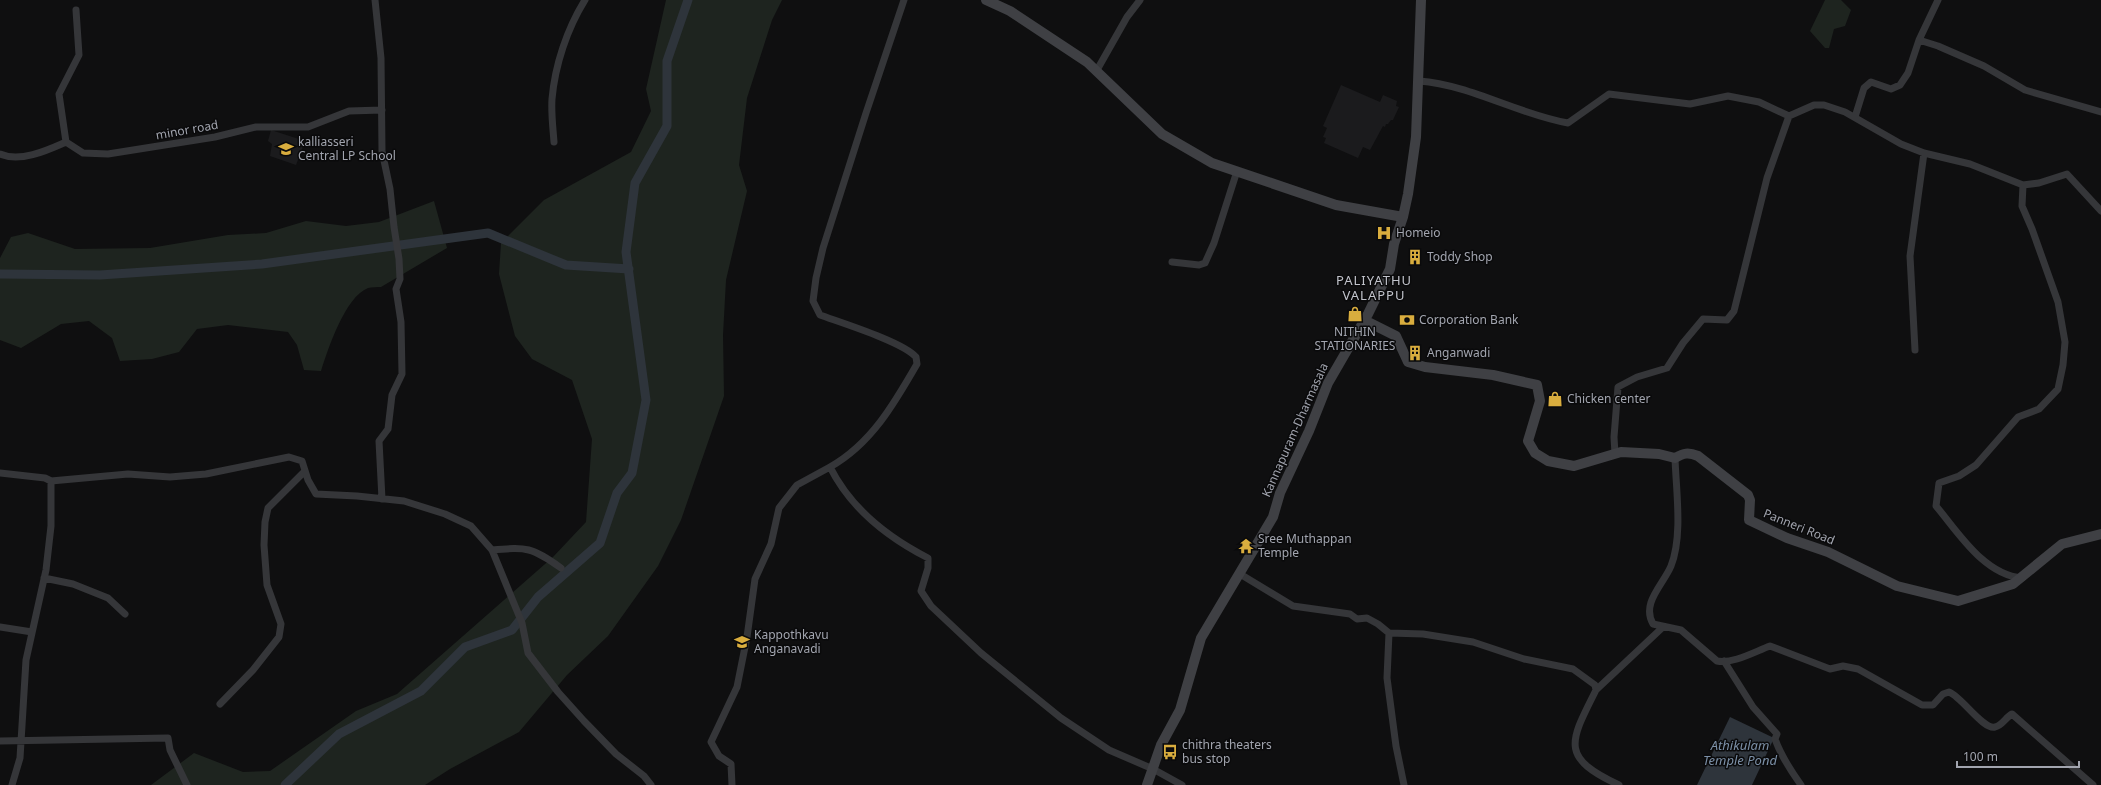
<svg xmlns="http://www.w3.org/2000/svg" width="2101" height="785" viewBox="0 0 2101 785" font-family="'Noto Sans',sans-serif">
<style>
.built{fill:#1b1b1d}
.green{fill:#1e241f}
.water{fill:#2e343b}
.lines{fill:none;stroke-linecap:round;stroke-linejoin:round}
.canal{stroke:#2e343b;stroke-width:9}
.minor{stroke:#353639;stroke-width:7}
.secondary{stroke:#3f4044;stroke-width:10}
.labels{text-anchor:middle;stroke-width:3;stroke-linejoin:round;paint-order:stroke}
.street-label{font-size:12px;fill:#a2a5af;stroke:#0a0a0b}
.poi-label{font-size:12px;fill:#a2a5af;stroke:#0a0a0b;text-anchor:start}
.neighbourhood-label{font-size:13px;letter-spacing:1px;fill:#c2c4cc;stroke:#0a0a0b}
.water-label{font-size:13px;font-style:italic;fill:#7c90a7;stroke:#0a0a0b}
</style>
<rect width="100%" height="100%" fill="#0f0f10"/>
<!-- built -->
<path class="built" d="M1341,85L1380,102L1383,95L1397,101L1396,106L1399,107L1393,120H1391L1388,124H1386L1385,127L1383,126L1370,150L1363,147L1358,158L1324,143L1326,138L1323,137L1327,128L1323,126Z
M271,130L305,141L296,165L270,156L272,144L268,141Z"/>
<!-- green -->
<path class="green" d="M666,0H782L772,20L747,98L739,165L747,191L726,280L723,335L724,396L681,520L658,566L608,636L567,675L519,732L450,769L425,785H151L194,753L243,772L270,771L356,711L397,694L553,557L586,522L592,439L572,380L532,359L515,336L499,274L501,243L544,200L631,152L651,111L646,89Z
M1825,0H1841L1851,10L1845,26L1834,29L1829,48H1825L1810,31Z
M434,201L447,248L381,287C377,287 372,287 368,288C345,297 328,349 321,371L304,370L297,345L288,332L228,325L197,329L179,352L152,359L120,361L112,338L89,321L61,324L21,348L0,340V258L11,237L28,233L75,249L150,248L228,235L266,233L306,221L346,226L379,222Z"/>
<!-- water -->
<path class="water" d="M1730,717L1774,738L1752,785H1697Z"/>
<g class="lines">
<!-- canal -->
<path class="canal" d="M0,274L100,275L262,264L488,233L566,265L629,269
M285,785L339,734L421,691L465,647L512,630L538,597L600,543L617,493L632,473L646,400L626,252L635,183L667,126V61L688,0"/>
<!-- minor -->
<path class="minor" d="M375,0L381,58L382,151L390,189L394,227L399,259L400,279L396,289L401,322L402,374L392,395L388,429L379,441L382,499
M904,0L866,113L823,248L816,278L813,301L820,315C842,323 903,342 916,357L917,364C894,404 871,444 830,467C851,509 887,537 928,558V568L921,591L931,606L981,653L1061,718L1109,750L1153,769L1182,785
M1919,40L1938,46L1984,66L2025,90L2101,112
M1097,70L1127,17L1140,0
M1419,81C1471,85 1517,114 1568,123L1609,94L1690,104L1728,96L1759,102L1789,116L1814,105H1824L1845,112L1901,144L1924,153L1970,164L2023,185L2039,183L2067,174L2101,211
M1855,117L1864,88L1871,82L1891,89L1900,85L1908,73L1919,40L1938,0
M66,142L59,94L79,55L76,10
M554,142C553,128 551,113 552,99C555,65 567,29 585,0
M0,154C20,163 48,150 66,142L83,153L108,154L215,137L256,127H308L349,111L382,110
M1172,262L1199,265L1205,263L1214,243L1237,171
M1915,350L1910,256L1924,153
M1615,454L1614,437L1618,387L1637,377L1667,368L1683,343L1703,319L1727,320L1734,311L1767,178L1789,116
M1675,458C1676,490 1683,536 1671,566C1663,585 1641,603 1653,624L1681,630L1717,661C1733,664 1754,652 1770,646L1830,669L1843,666L1858,669L1922,705H1933L1943,694L1949,692C1962,697 1983,730 1995,727C2002,726 2006,717 2012,714L2093,785
M0,473L45,478L51,481V526L46,570L26,660L20,758L12,785
M51,481L128,474L170,477L206,474L289,457L302,461L308,480L316,494L357,496L404,501L445,514L471,526L492,550L522,623L528,653L558,692L584,721L616,754L644,776L651,785
M492,550C527,547 532,547 561,568
M1240,574L1293,606L1350,614L1357,619L1367,618L1378,624L1389,633L1423,634L1473,642L1524,659L1573,669L1595,685L1596,690C1570,742 1559,757 1619,785
M44,578L73,584L108,598L125,614
M2022,578C1984,575 1958,532 1936,506L1939,483L1959,476L1976,465L2018,417L2039,409L2058,389L2063,365L2065,342L2058,302L2032,229L2022,206L2023,185
M0,627L32,632
M1389,633L1387,678L1396,746L1404,785
M1724,661L1753,707L1777,734L1775,739C1781,756 1791,771 1801,785
M1596,690L1663,627
M220,704L253,670L279,637L281,624L267,585L264,545L265,522L268,508L305,471
M0,741L168,738L170,750L187,785
M732,785L731,764L719,756L711,742L737,687L747,637L755,579L771,544L779,508L797,485L830,467"/>
<!-- secondary -->
<path class="secondary" d="M986,0L1010,11L1087,62L1162,134L1212,163L1336,205L1403,217
M1364,320L1396,336L1408,362L1425,367L1493,375L1537,385L1540,401L1528,441L1535,453L1548,461L1574,466L1621,452L1659,454L1675,458C1684,453 1688,452 1698,456L1748,495L1750,500L1749,520L1787,538L1828,552L1897,586L1958,601L2013,584L2062,544L2101,534
M1147,785L1161,745L1180,710L1201,638L1273,517L1280,493L1309,431L1328,383L1368,314L1390,269L1394,244L1403,217L1408,194L1416,137L1421,0"/>
</g>
<!-- icons -->
<defs>
<g id="school-bare" transform="scale(1.2)"><path d="M0-5L7-2L0 1L-7-2ZM-4 1L0 2.5L4 1V4Q0 6-4 4Z" fill="#d9ad3e" stroke="#0a0a0b" stroke-width="2.5" paint-order="stroke"/></g>
<g id="hospital-bare" transform="scale(1.2)"><path d="M-5-5h3v3.5h4V-5h3V5h-3V1.5h-4V5h-3Z" fill="#d9ad3e" stroke="#0a0a0b" stroke-width="2.5" paint-order="stroke"/></g>
<g id="building-bare" transform="scale(1.2)"><path d="M-4-6H4V6H1V3H-1V6H-4ZM-2.5-4.3h1.7v1.8h-1.7ZM.8-4.3h1.7v1.8H.8ZM-2.5-1h1.7V.8h-1.7ZM.8-1h1.7V.8H.8Z" fill="#d9ad3e" stroke="#0a0a0b" stroke-width="2.5" paint-order="stroke"/></g>
<g id="shop-bare" transform="scale(1.2)"><path d="M-5-2.5h2.3a2.7 3.5 0 0 1 5.4 0H5L5.5 6h-11ZM-1.5-2.5h3a1.5 2.3 0 0 0-3 0Z" fill="#d9ad3e" stroke="#0a0a0b" stroke-width="2.5" paint-order="stroke"/></g>
<g id="bank-bare" transform="scale(1.2)"><path d="M-6-4H6V4H-6ZM0-2.3a2.3 2.3 0 1 0 0 4.6a2.3 2.3 0 1 0 0-4.6Z" fill="#d9ad3e" stroke="#0a0a0b" stroke-width="2.5" paint-order="stroke"/></g>
<g id="temple-bare" transform="scale(1.2)"><path d="M0-6L5-2H3V0L6.5 2.5H4V6H1.5V3h-3V6H-4V2.5H-6.5L-3 0V-2H-5Z" fill="#d9ad3e" stroke="#0a0a0b" stroke-width="2.5" paint-order="stroke"/></g>
<g id="bus-bare" transform="scale(1.2)"><path d="M-5-6H5V4H4V6H2V4H-2V6H-4V4H-5ZM-3.5-4V0h7V-4ZM-3.5 1.2v1.5H-2V1.2ZM2 1.2v1.5H3.5V1.2Z" fill="#d9ad3e" stroke="#0a0a0b" stroke-width="2.5" paint-order="stroke"/></g>
</defs>
<g fill-rule="evenodd">
<use href="#school-bare" x="286" y="149"/>
<use href="#hospital-bare" x="1384" y="233"/>
<use href="#building-bare" x="1415" y="257"/>
<use href="#shop-bare" x="1355" y="314"/>
<use href="#bank-bare" x="1407" y="320"/>
<use href="#building-bare" x="1415" y="353"/>
<use href="#shop-bare" x="1555" y="399"/>
<use href="#temple-bare" x="1246" y="546"/>
<use href="#school-bare" x="742" y="642"/>
<use href="#bus-bare" x="1170" y="752"/>
</g>
<g class="labels">
<!-- street labels -->
<g class="street-label">
<text transform="translate(187 130) rotate(-10)" y="4">minor road</text>
<text transform="translate(1295 430) rotate(-66)" y="4">Kannapuram-Dharmasala</text>
<text transform="translate(1799 527) rotate(22)" y="4">Panneri Road</text>
</g>
<!-- poi labels -->
<g class="poi-label">
<text x="298" y="146">kalliasseri<tspan x="298" dy="14">Central LP School</tspan></text>
<text x="1396" y="237">Homeio</text>
<text x="1427" y="261">Toddy Shop</text>
<text x="1419" y="324">Corporation Bank</text>
<text x="1355" y="336" text-anchor="middle">NITHIN<tspan x="1355" dy="14">STATIONARIES</tspan></text>
<text x="1427" y="357">Anganwadi</text>
<text x="1567" y="403">Chicken center</text>
<text x="1258" y="543">Sree Muthappan<tspan x="1258" dy="14">Temple</tspan></text>
<text x="754" y="639">Kappothkavu<tspan x="754" dy="14">Anganavadi</tspan></text>
<text x="1182" y="749">chithra theaters<tspan x="1182" dy="14">bus stop</tspan></text>
</g>
<!-- neighbourhood labels -->
<g class="neighbourhood-label">
<text x="1374" y="285">PALIYATHU<tspan x="1374" dy="15">VALAPPU</tspan></text>
</g>
<!-- water labels -->
<g class="water-label">
<text x="1740" y="750">Athikulam<tspan x="1740" dy="15">Temple Pond</tspan></text>
</g>
</g>
<!-- scale -->
<path d="M1957 761v6h122v-6" fill="none" stroke="#a2a5af" stroke-width="2"/>
<text x="1963" y="761" font-size="12" fill="#a2a5af" stroke="#0a0a0b" stroke-width="3" paint-order="stroke">100 m</text>
</svg>
